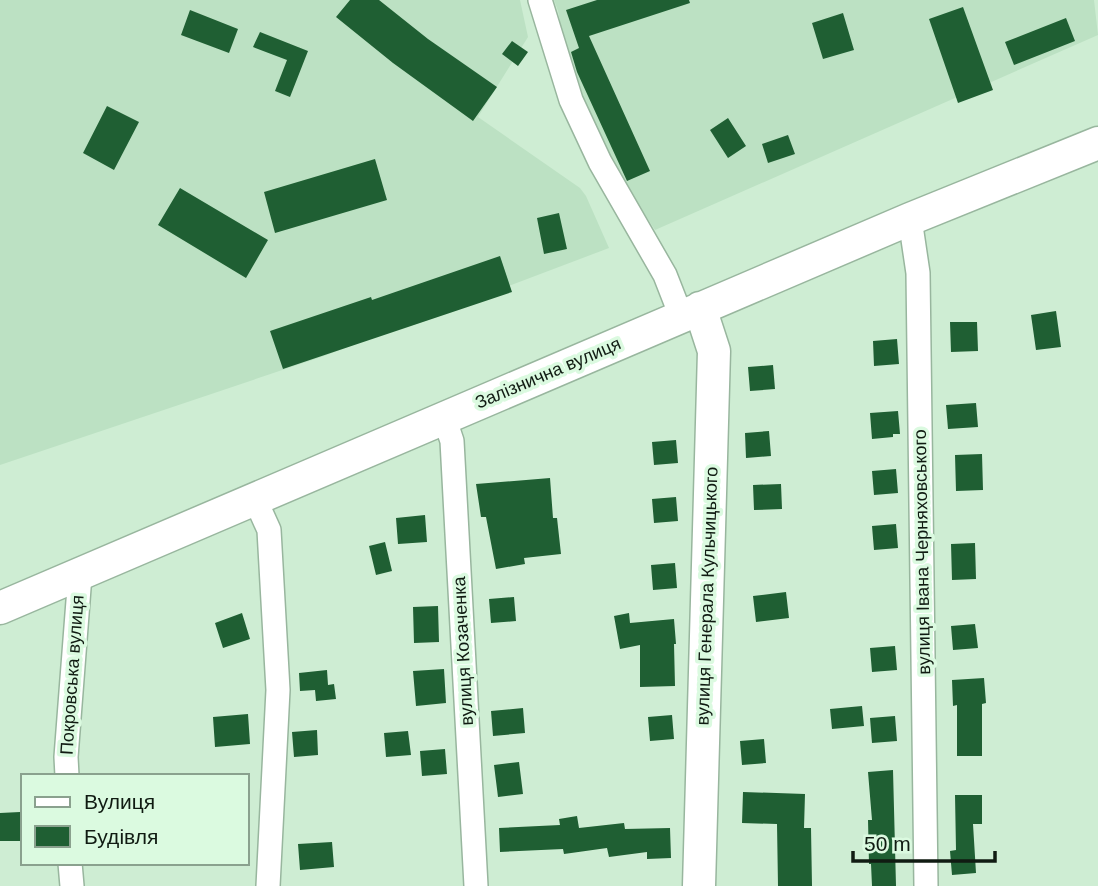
<svg xmlns="http://www.w3.org/2000/svg" width="1098" height="886" viewBox="0 0 1098 886" font-family="Helvetica,sans-serif">
<style>
.built{fill:#bce1c3}
.building{fill:#1f5f33}
.lines{fill:none;stroke-linecap:round;stroke-linejoin:round}
.street-casing{stroke:#98b69e;stroke-width:26}
.secondary-casing{stroke:#98b69e;stroke-width:35}
.street{stroke:#fff;stroke-width:23}
.secondary{stroke:#fff;stroke-width:32}
.labels{text-anchor:middle;stroke-width:7;stroke-linejoin:round;paint-order:stroke}
.street-label{font-size:18px;fill:#101b12;stroke:#dbfae0}
</style>
<rect width="100%" height="100%" fill="#ceedd3"/>
<!-- built -->
<path class="built" d="M0,0H520L528,37L478,117L580,188L586,196L609,248L324,356L0,465Z
M554,0H1094L1098,35L655,230L587,127L575,101L558,11Z"/>
<!-- building -->
<path class="building" d="M350,0H379L428,39L497,87L473,121L393,63L336,17Z
M597,0H689L690,3L589,36L650,171L627,181L577,72L571,52L579,48L566,10Z
M963,7L993,90L958,103L929,19Z
M190,10L238,29L229,53L181,35Z
M843,13L854,50L823,59L812,23Z
M1066,18L1075,41L1014,65L1005,42Z
M260,32L308,51L290,97L275,91L287,60L253,47Z
M512,41L528,52L518,66L502,54Z
M107,106L139,122L114,170L83,153Z
M728,118L746,146L728,158L710,130Z
M788,135L795,154L768,163L762,144Z
M375,159L387,200L275,233L264,192Z
M180,188L268,240L246,278L158,225Z
M559,213L567,249L544,254L537,218Z
M500,256L512,292L283,369L270,331L371,297L372,300Z
M1056,311L1061,347L1036,350L1031,315Z
M950,322H977L978,351L951,352Z
M897,339L899,364L874,366L873,341Z
M773,365L775,389L750,391L748,367Z
M976,403L978,427L948,429L946,405Z
M898,411L900,434H893V437L872,439L870,413Z
M769,431L771,456L746,458L745,433Z
M676,440L678,463L654,465L652,442Z
M982,454L983,490L956,491L955,455Z
M896,469L898,493L874,495L872,471Z
M550,478L553,518H557L561,554L524,558L525,564L496,569L486,517H481L476,484Z
M781,484L782,509L754,510L753,485Z
M676,497L678,521L654,523L652,499Z
M425,515L427,542L398,544L396,518Z
M896,524L898,548L874,550L872,526Z
M385,542L392,571L376,575L369,546Z
M975,543L976,579L952,580L951,544Z
M675,563L677,588L653,590L651,565Z
M786,592L789,618L756,622L753,596Z
M514,597L516,621L491,623L489,599Z
M438,606L439,642L414,643L413,607Z
M242,613L250,639L223,648L215,623Z
M629,613L630,623L674,619L676,644H674L675,686L640,687V645L620,649L614,616Z
M975,624L978,648L953,650L951,626Z
M895,646L897,670L872,672L870,648Z
M444,669L446,703L416,706L413,671Z
M327,670L328,685L334,684L336,699L316,701L315,690L300,691L299,673Z
M984,678L986,703L982,704V756H957V705L953,706L952,680Z
M862,706L864,726L832,729L830,709Z
M523,708L525,733L493,736L491,711Z
M248,714L250,744L215,747L213,717Z
M672,715L674,739L650,741L648,717Z
M895,716L897,741L872,743L870,718Z
M317,730L318,755L294,757L292,732Z
M408,731L411,755L386,757L384,733Z
M764,739L766,763L742,765L740,741Z
M445,749L447,774L422,776L420,751Z
M519,762L523,794L498,797L494,765Z
M893,770L896,886H872L871,864H869L868,820H872L868,772Z
M743,792L805,794L804,828H811L812,886H778L777,824L742,823Z
M955,795H982V824H973L976,873L952,875L950,851L956,850Z
M20,812L21,841H0V813Z
M577,816L579,828L624,823L625,829L670,828L671,858L647,859V852L609,857L607,848L564,854L563,849L500,852L499,828L560,825L559,819Z
M332,842L334,867L300,870L298,844Z"/>
<g class="lines">
<!-- street casing -->
<g class="street-casing">
<path id="street" d="M540,0L571,100L600,162L665,275L681,316
M910,219L918,273L926,886
M444,417L452,441L476,886
M255,499L269,530L278,690L268,886
M67,776L66,757L80,575
M70,863L72,886"/>
</g>
<!-- secondary casing -->
<g class="secondary-casing">
<path id="secondary" d="M0,608L910,219L1098,143
M699,886L714,351L700,308"/>
</g>
<!-- street -->
<use href="#street" class="street"/>
<!-- secondary -->
<use href="#secondary" class="secondary"/>
</g>
<g class="labels">
<!-- street labels -->
<g class="street-label">
<text transform="translate(548 373) rotate(-23)" y="6">Залізнична вулиця</text>
<text transform="translate(922 552) rotate(-91)" y="6">вулиця Івана Черняховського</text>
<text transform="translate(707 596) rotate(-88)" y="6">вулиця Генерала Кульчицького</text>
<text transform="translate(463 651) rotate(-93)" y="6">вулиця Козаченка</text>
<text transform="translate(72 675) rotate(-86)" y="6">Покровська вулиця</text>
</g>
</g>
<!-- legend -->
<rect x="21" y="774" width="228" height="91" fill="#dbfae0" stroke="#8aa18e" stroke-width="2"/>
<rect x="35" y="797" width="35" height="10" fill="#ffffff" stroke="#8aa18e" stroke-width="2"/>
<text x="84" y="809" font-size="21" fill="#101b12">Вулиця</text>
<rect x="35" y="826" width="35" height="21" fill="#1f5f33" stroke="#8aa18e" stroke-width="2"/>
<text x="84" y="844" font-size="21" fill="#101b12">Будівля</text>
<!-- scale -->
<path d="M853 851v10h142v-10" fill="none" stroke="#101b12" stroke-width="3.5"/>
<text x="864" y="851" font-size="21" fill="#101b12" stroke="#dbfae0" stroke-width="5" paint-order="stroke">50 m</text>
</svg>
